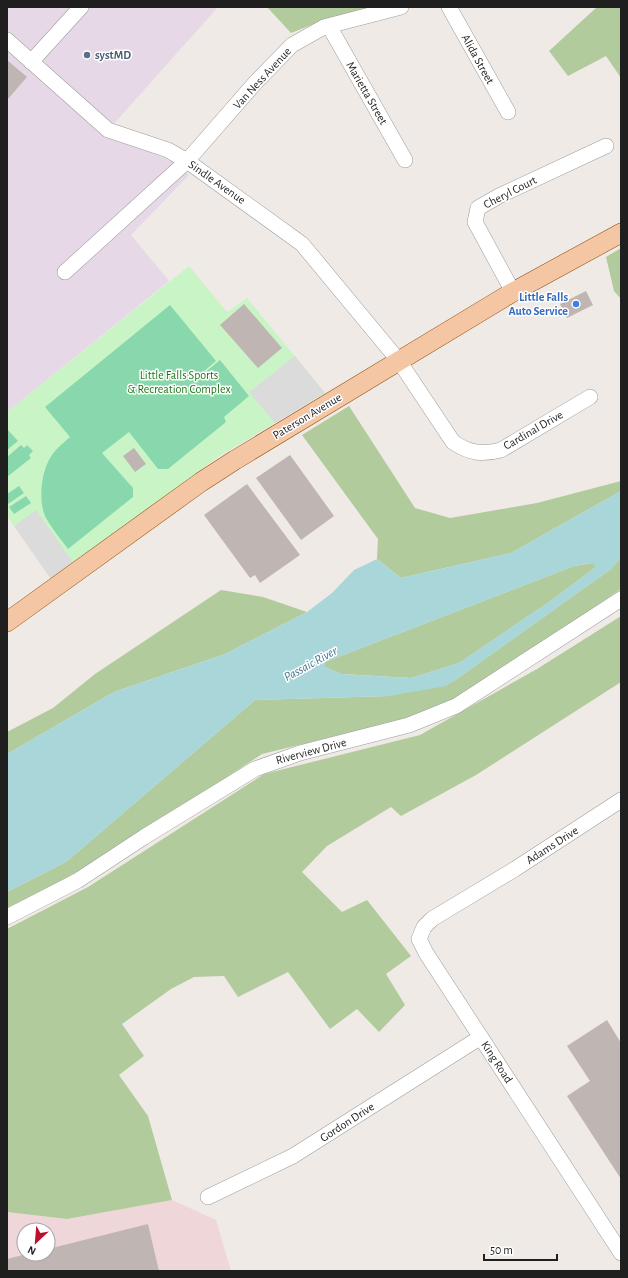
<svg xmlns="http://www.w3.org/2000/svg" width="628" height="1278" viewBox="0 0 628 1278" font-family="'Alegreya Sans',sans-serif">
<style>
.commercial{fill:#eed6d9;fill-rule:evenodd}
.industrial{fill:#e7d8e7}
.forest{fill:#b2cb9d}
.park{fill:#c9f5c6}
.pitch{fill:#89d8ad}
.parking{fill:#dbdbdb}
.water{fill:#a9d6d9;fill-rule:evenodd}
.building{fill:#bfb5b2}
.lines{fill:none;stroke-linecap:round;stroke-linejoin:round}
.minor-casing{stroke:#9c9c9c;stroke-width:16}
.major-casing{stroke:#8e4f0b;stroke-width:20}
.minor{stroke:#fff;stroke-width:15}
.major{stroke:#f5c6a4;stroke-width:19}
.service-dot{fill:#5c6f8a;stroke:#fff;stroke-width:1.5}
.shop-dot{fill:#3f7fe0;stroke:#fff;stroke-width:1.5}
.labels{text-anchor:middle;stroke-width:3;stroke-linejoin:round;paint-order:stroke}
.service-label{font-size:12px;font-weight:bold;fill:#4e5e75;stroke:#fff;text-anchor:start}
.street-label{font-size:12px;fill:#1f1f1f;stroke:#fff}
.shop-label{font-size:12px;font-weight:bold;fill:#366cbe;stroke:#fff;text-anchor:end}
.park-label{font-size:12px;fill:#1b7614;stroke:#fff}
.water-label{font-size:13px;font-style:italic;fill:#487891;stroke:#fff}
</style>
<rect width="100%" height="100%" fill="#efeae6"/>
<!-- commercial -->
<path class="commercial" d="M172,1200L216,1220L231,1271H7V1212L67,1219ZM24,1230H48V1254H24Z"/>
<!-- industrial -->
<path class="industrial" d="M7,7H218L103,136L151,152L173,162L189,175L131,235L169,281L7,412Z"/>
<!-- forest -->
<path class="forest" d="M267,7H372L329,18L291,33Z
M597,7H621V78L606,56L568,76L549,51Z
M621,248V299L614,291L606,257Z
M349,406L415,508L450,518L537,503L621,481V491L511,553L401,578L377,559L378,539L302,435Z
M621,557V589L469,691L425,714L262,754L165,818L63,880L7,908V892L66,862L255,700L389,696L454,681L611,569Z
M593,563L596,567L552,600L459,663L411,678L341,674L325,667V662L574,566Z
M221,590L263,597L307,612L225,654L114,692L7,754V732L53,708L95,674Z
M621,616V682L476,775L401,816L391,807L327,846L302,872L342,912L367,900L411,956L386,974L405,1005L379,1032L357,1009L330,1029L288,972L238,997L224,976L194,977L171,989L122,1024L144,1056L119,1075L148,1116L172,1200L67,1219L7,1212V929L88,887L264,774L420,735L537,669Z"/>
<!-- park -->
<path class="park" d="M189,266L227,312L247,298L325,393L221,455L51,579L7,516V412Z"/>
<!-- pitch -->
<path class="pitch" d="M170,305L216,361L196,378L197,379L220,360L249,396L224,417L226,422L168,469H158L129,432L102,453L133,488V497L68,549C61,539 52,529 46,518C38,502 41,475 49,460C54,450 62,444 70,437L45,407Z
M7,429L18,441L7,450Z
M21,445L24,448L27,445L33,451L29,455L31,458L7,477V457Z
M19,486L24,493L8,504L7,494Z
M26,496L31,503L14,514L9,507Z"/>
<!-- parking -->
<path class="parking" d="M295,356L325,393L275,423L249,392Z
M36,510L73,562L51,579L14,526Z"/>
<!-- water -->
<path class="water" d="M621,491V557L611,569L454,681L446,686L389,696L255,700L66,862L7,892V754L114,692L225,654L307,612L332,593L354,570L377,559L401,578L511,553ZM592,563L596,567L552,600L459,663L411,678L341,674L325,667V662L574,566Z"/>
<!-- building -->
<path class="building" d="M7,60L27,77L7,100Z
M586,291L593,305L567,318L560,304Z
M244,304L282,348L258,368L220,325Z
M134,448L146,464L135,472L123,456Z
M290,455L334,516L301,540L256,478Z
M247,484L300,555L260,583L255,575L250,578L204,515Z
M607,1020L621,1043V1179L567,1096L590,1081L567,1046Z
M148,1224L159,1271H7V1259L27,1254H48V1249Z"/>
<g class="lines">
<!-- minor casing -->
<g class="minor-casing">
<path id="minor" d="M449,7L508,112
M329,26L405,160
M7,40L108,130L168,150L187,161L302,244L399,361L453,442C469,453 482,455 501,450L590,397
M31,62L81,7
M65,272L187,161L255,83L292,45L324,27L401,7
M513,292L475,222L478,208L499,196L606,146
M621,800L515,869L432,919L424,927L419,939L426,953L621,1253
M7,917L77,881L144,837L255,769L300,753L409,725L456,706L621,599
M208,1197L293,1156L481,1037"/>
</g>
<!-- major casing -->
<g class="major-casing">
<path id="major" d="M7,622L201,482L235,460L513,292L621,233"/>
</g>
<!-- minor -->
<use href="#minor" class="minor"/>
<!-- major -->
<use href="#major" class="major"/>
</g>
<!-- markers -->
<circle class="service-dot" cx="87" cy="55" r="4"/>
<circle class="shop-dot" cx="576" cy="304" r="4"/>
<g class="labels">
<!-- service labels -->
<g class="service-label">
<text x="95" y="59">systMD</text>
</g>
<!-- street labels -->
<g class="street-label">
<text transform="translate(478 59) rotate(61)" y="4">Alida Street</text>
<text transform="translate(262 78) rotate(-47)" y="4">Van Ness Avenue</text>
<text transform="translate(367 93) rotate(60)" y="4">Marietta Street</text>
<text transform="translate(217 182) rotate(35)" y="4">Sindle Avenue</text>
<text transform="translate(510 192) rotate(-27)" y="4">Cheryl Court</text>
<text transform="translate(307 416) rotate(-31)" y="4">Paterson Avenue</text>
<text transform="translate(533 430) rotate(-30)" y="4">Cardinal Drive</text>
<text transform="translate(311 751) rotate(-15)" y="4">Riverview Drive</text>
<text transform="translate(552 845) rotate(-33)" y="4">Adams Drive</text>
<text transform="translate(497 1062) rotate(57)" y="4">King Road</text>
<text transform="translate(347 1122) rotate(-33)" y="4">Gordon Drive</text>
</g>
<!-- shop labels -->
<g class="shop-label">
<text x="568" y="301">Little Falls<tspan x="568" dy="14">Auto Service</tspan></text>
</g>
<!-- park labels -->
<g class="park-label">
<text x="179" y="379">Little Falls Sports<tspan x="179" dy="14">&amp; Recreation Complex</tspan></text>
</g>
<!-- water labels -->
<g class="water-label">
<text transform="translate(310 663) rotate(-29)" y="5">Passaic River</text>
</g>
</g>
<!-- border -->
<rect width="628" height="1278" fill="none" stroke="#1f1f1f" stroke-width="16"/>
<!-- north arrow -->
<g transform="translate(36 1242) rotate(206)"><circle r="19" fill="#ffffff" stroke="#a5a5a5"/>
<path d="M0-3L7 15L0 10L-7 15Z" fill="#bf0f2a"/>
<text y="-6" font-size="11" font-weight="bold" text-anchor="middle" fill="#1f1f1f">N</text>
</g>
<!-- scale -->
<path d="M484 1254v6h73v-6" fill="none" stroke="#1f1f1f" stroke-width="2"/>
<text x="490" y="1254" font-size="12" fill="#1f1f1f" stroke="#ffffff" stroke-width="3" paint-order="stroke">50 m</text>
</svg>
